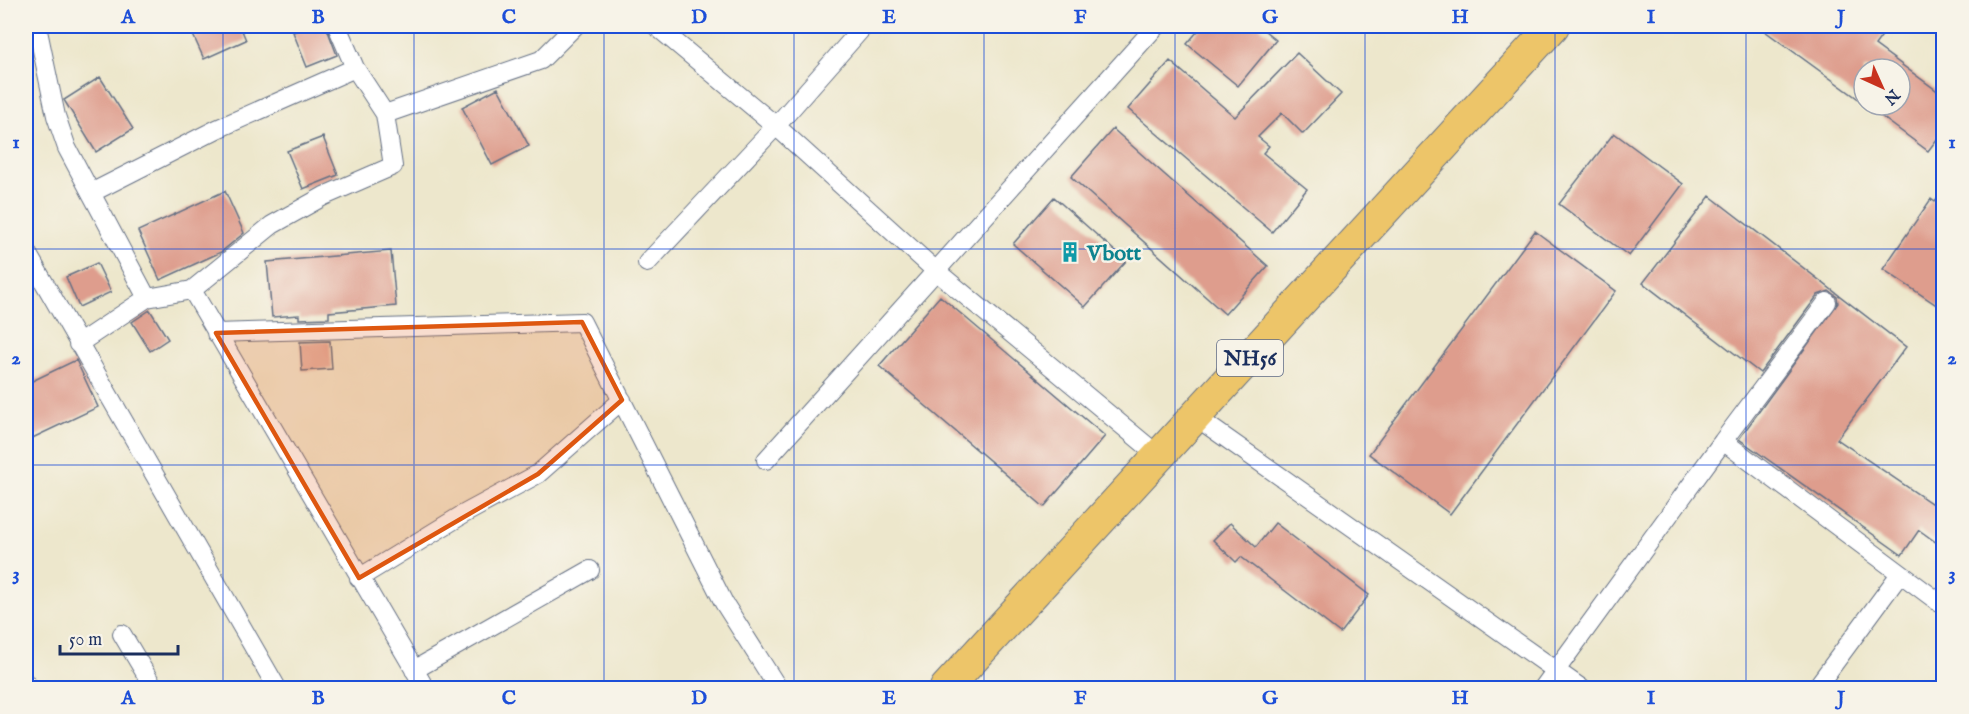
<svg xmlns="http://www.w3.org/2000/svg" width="1969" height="714" viewBox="0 0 1969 714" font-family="'IM FELL English',serif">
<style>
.building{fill:#de9d8d}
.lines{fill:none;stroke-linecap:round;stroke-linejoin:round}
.street-casing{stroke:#646f84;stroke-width:20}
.highway-casing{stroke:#646f84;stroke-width:34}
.street{stroke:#fff;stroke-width:18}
.highway{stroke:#edc569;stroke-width:32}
.marked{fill:#de5710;fill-opacity:0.2;stroke:#de5710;stroke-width:4.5;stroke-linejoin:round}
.grid{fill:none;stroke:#1d4ed8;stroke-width:1.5;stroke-opacity:0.55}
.labels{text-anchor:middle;stroke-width:5;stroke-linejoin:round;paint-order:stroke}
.shield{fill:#f7f3e8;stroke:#5d6a87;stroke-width:1.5}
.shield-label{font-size:21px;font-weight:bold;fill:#1b2f5e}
.culture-label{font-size:22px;font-weight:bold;fill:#0d838f;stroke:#f7f3e8;text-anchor:start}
.neatline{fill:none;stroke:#1d4ed8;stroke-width:2}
.grid-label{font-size:20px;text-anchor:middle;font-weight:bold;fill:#1d4ed8}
</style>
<rect width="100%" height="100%" fill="#f7f3e8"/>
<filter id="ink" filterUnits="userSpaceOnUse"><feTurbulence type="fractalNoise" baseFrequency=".0167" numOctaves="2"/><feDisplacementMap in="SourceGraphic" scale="12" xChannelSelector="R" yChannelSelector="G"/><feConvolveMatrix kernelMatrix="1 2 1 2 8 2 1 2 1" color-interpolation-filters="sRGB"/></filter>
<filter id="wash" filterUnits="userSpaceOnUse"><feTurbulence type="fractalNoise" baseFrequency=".008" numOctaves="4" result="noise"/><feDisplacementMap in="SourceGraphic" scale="24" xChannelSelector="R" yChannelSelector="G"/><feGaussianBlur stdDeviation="1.35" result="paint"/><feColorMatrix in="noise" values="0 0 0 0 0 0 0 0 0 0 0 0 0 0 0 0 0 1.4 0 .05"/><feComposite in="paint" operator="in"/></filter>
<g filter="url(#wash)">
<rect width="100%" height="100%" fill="#ede7cc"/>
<g id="blocks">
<!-- building -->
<path class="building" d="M189,26H240L246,40L204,59Z
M309,26H326L337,55L307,67L293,32Z
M1202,26H1259L1276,40L1238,86L1187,44Z
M1758,26H1889L1875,45L1944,96V130L1928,151L1866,105H1900V69H1864V103Z
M1297,53L1341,94L1303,134L1282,113L1258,137L1269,146L1263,153L1307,189L1272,232L1128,109L1170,61L1235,117Z
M100,77L133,129L96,152L64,100Z
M498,88L529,146L492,165L462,107Z
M1113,129L1268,266L1225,314L1071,177Z
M1614,133L1683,184L1629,256L1559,204Z
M323,137L338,175L303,189L287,151Z
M1944,190V310L1883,269L1931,199L1935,202Z
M225,191L244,233L221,252L160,280L138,231Z
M1710,196L1906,347L1837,439L1944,512V548L1919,530L1902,555L1739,439L1838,303L1837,297L1829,291L1818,295L1760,373L1643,283Z
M1054,197L1126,261L1085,307L1013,244Z
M1535,231L1616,291L1450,514L1369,454Z
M391,251L396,306L329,312V318L299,319V315L272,317L267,262Z
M97,263L111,292L79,307L66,277Z
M940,296L1105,436L1044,507L879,366Z
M150,310L168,339L150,351L132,322Z
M330,341L332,369L302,371L300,342Z
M76,360L98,407L26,441V384Z
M1230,523L1256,547L1275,523L1369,595L1340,633L1241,557L1236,562L1213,540Z"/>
</g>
</g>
<g filter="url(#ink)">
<use href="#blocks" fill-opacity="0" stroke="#646f84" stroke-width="1.5"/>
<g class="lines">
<!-- street casing -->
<g class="street-casing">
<path id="street" d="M37,26L56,116L67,148L147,298
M864,26L776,126L936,271L1159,456
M385,114L541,60L575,26
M91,193L217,129L355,68
M26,251L277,688
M647,263L776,126L656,26
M192,290L425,688
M216,333L582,322L724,603L778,688
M78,344L147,298L192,290L272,225L324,196L393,166L385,114L355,68L337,26
M1196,417L1581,688
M1723,441L1827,302
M766,460L1156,26
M359,578L462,515L538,474L622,400
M122,634L154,688
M414,670L590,570
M26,683L27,688
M1543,688L1723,441L1944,606
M1816,688L1900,574"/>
</g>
<!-- highway casing -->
<g class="highway-casing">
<path id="highway" d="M946,688L1553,26"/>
</g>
<!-- street -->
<use href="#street" class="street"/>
<!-- highway -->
<use href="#highway" class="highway"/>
</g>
</g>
<!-- marked area -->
<path class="marked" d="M582,322L622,400L538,474L359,578L216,333Z"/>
<!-- grid -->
<path class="grid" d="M223,26V688M414,26V688M604,26V688M794,26V688M984,26V688M1175,26V688M1365,26V688M1555,26V688M1746,26V688M26,249H1944M26,465H1944"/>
<!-- icons -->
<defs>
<g id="building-bare" transform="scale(1.62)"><path d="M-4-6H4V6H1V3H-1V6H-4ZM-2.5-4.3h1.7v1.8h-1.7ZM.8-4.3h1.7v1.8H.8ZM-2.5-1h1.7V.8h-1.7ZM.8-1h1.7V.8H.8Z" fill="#0f9aa8" stroke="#f7f3e8" stroke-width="2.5" paint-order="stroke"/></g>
</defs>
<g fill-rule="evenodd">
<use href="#building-bare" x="1070" y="252"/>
</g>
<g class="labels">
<!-- shield labels -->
<rect class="shield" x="1217" y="340" width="66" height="36" rx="4.5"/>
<g class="shield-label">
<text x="1250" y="365">NH56</text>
</g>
<!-- culture labels -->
<g class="culture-label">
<text x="1087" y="260">Vbott</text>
</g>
</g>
<!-- margin -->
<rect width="1969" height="714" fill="none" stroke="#f7f3e8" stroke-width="66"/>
<!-- north arrow -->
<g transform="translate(1882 87) rotate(135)"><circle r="28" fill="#f7f3e8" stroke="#9fa5b1" stroke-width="1.5"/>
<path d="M0-4.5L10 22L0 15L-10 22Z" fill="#c8321e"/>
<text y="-9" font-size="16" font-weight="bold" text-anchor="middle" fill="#1b2f5e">N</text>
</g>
<!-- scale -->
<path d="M60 645v9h118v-9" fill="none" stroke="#1b2f5e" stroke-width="3"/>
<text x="69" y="645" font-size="18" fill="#1b2f5e" stroke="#f7f3e8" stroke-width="4.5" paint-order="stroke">50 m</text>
<rect x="33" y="33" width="1903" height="648" class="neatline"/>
<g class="grid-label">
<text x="128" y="23">A</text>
<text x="318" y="23">B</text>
<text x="509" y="23">C</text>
<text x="699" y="23">D</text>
<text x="889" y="23">E</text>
<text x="1080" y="23">F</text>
<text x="1270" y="23">G</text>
<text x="1460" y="23">H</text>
<text x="1651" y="23">I</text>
<text x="1841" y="23">J</text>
<text x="16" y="148">1</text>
<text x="1952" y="148">1</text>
<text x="16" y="364">2</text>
<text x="1952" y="364">2</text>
<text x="16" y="580">3</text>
<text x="1952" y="580">3</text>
<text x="128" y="704">A</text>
<text x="318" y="704">B</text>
<text x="509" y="704">C</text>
<text x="699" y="704">D</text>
<text x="889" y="704">E</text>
<text x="1080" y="704">F</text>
<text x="1270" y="704">G</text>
<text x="1460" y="704">H</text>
<text x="1651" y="704">I</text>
<text x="1841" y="704">J</text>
</g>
</svg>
